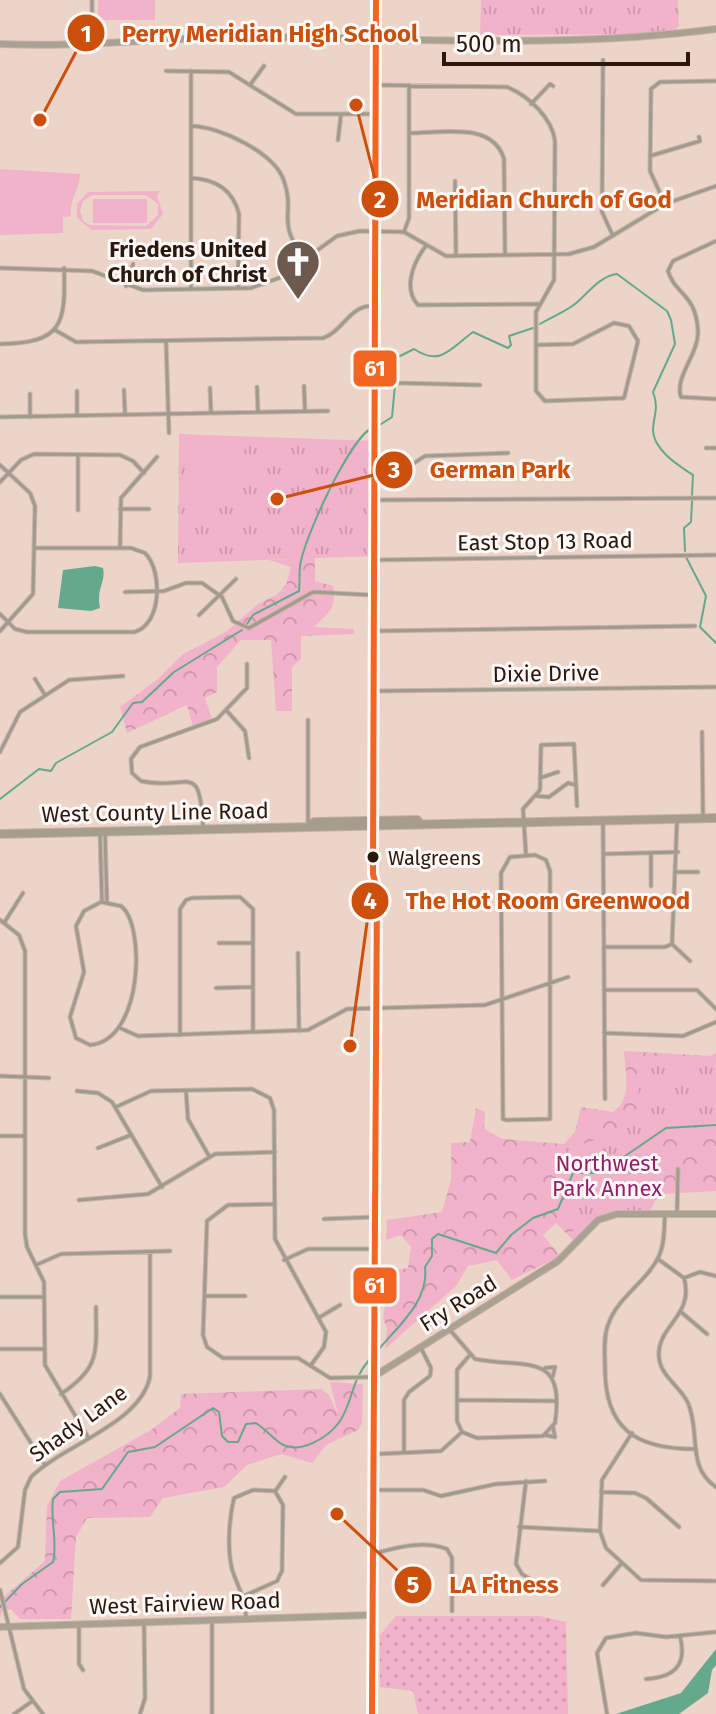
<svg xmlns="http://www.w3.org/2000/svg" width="716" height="1714" viewBox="0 0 716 1714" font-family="'Fira Sans',sans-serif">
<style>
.grass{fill:url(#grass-dots)}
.forest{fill:url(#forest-crowns)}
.park{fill:url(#park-tufts)}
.pitch{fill:#f1b2ca;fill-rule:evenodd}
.water{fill:#64a98c}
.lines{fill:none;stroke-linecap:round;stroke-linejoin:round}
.stream{stroke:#64a98c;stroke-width:2}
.street-casing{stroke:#c7b3aa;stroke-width:5}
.secondary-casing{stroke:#c7b3aa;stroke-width:8}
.primary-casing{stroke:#c7b3aa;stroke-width:10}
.street{stroke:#a09b8c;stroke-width:3}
.secondary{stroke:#aba192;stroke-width:6}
.primary{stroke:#a69d8d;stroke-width:8}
.bus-1-casing{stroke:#fff9f7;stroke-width:12}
.bus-1{stroke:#f26522;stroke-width:6}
.bus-dot{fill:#2a170e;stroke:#fff9f7;stroke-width:3}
.labels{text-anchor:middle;stroke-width:6;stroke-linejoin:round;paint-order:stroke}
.bus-label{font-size:20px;fill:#2a170e;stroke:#fff9f7;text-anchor:start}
.poi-label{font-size:22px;font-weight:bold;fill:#2a170e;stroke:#fff9f7;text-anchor:end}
.street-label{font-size:22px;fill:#2a170e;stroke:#fff9f7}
.park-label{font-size:22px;fill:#941e6b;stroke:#fff9f7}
.leader{fill:none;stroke:#cc4f0c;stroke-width:3}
.callout-dot{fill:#cc4f0c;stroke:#fff9f7;stroke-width:3}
.mark-label{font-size:24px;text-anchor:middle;font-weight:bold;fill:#fff}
.callout-label{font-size:24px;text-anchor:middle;font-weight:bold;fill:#cc4f0c;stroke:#fff9f7;stroke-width:6;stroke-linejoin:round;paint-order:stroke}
.line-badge{stroke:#fff9f7;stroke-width:3}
.badge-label{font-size:22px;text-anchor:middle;font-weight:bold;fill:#fff}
</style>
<defs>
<pattern id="grass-dots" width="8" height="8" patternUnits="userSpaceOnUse" patternTransform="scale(2)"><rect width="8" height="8" fill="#f1b2ca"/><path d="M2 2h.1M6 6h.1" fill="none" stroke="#cf98ac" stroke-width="1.8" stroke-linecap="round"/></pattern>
<pattern id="forest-crowns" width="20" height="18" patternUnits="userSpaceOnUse" patternTransform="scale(2)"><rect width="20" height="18" fill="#f1b2ca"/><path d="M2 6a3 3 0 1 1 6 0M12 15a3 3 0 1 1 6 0" fill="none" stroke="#cf98ac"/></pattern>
<pattern id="park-tufts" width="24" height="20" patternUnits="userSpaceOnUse" patternTransform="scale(2)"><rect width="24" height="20" fill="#f1b2ca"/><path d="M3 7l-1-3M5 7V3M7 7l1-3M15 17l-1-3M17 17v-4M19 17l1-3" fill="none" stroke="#cf98ac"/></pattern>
</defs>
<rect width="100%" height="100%" fill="#ecd4c9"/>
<!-- grass -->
<path class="grass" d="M396,1616H540L566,1622L568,1714H418L413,1691L380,1687V1635Z"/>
<!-- forest -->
<path class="forest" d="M315,558V581L333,586C337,609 329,612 314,627L354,629V634L301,636V659L292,667V711H276L271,640H241L217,667V692L205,698L212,719L193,726L187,705L127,733L120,707L158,679L183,654L226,632L258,604L276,595L286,585L291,567L269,560Z
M624,1051L710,1056L716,1053V1191L659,1194L650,1211L606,1213L574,1241L556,1223L543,1235L560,1256L512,1280L497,1260L468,1266L456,1286L385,1349L387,1328L383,1318L391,1271L408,1268L411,1247L401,1235L386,1240L387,1220L442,1212L451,1180V1143L470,1142L476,1108L485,1112L484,1129L503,1139L564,1144L575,1132L581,1107L613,1112C633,1099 625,1071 624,1051Z
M330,1382L363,1384L362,1423L358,1430L326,1445L312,1463L281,1454L247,1465L224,1487L163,1498L150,1517L87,1518L76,1537L71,1619H20L11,1609L2,1611L0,1619V1600L45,1561L47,1506L60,1481L151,1430L180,1408L181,1394L321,1389L329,1395L338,1415Z"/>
<!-- park -->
<path class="park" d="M481,0H678L679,26L670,34L480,35Z
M179,434L375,441V556L178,563Z
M716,1057V1126L666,1128L646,1140V1214C608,1214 601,1217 574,1244L566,1147C587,1146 631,1128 637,1106C640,1094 638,1078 638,1066L705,1064Z"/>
<!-- pitch -->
<path class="pitch" d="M98,0H155V20H98Z
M0,169L80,174C80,191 69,198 71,216L63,217V233L0,235Z
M160,191L157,196L163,214L151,229L92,230L77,218V204L88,192ZM92,195H146L158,204V215L146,226L90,225L83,221L80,211L83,201Z
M93,199H147V223H93Z
M185,442H245L242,495L188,496Z"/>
<!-- water -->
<path class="water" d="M95,566L103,568C106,583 96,588 100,608L91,611L58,608L63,570Z
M716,1649V1665L712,1670L708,1693L679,1714H616L681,1693Z"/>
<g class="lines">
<!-- stream -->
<path class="stream" d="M540,324C551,317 565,312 575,304C586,295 601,275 617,274L667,311L671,320L675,344L653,392C659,408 654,414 653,429C652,449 679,466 693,475L692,495
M378,426L392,417L396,374L394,359L414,349C441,367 451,348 473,332L508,348L511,345L509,336L533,328
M685,551L684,528L691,522L692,501
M686,557L706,596L700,627L716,643
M247,624L253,615L299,591C300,583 299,574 300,566C303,540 350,438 372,428
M0,799L39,769L51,771L56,763L112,732L133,703L142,702L174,672L242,630
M379,1349C399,1325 429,1301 425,1267L432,1256V1239L438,1234L496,1253L511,1235L533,1218L558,1209L573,1173H596L609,1167L666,1128L716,1125
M0,1607L22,1584L53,1562C58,1541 50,1521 53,1499L60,1492L102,1489L128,1452L155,1447L213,1408L219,1412L222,1436L228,1442H238L246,1424L256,1423C265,1429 272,1437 280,1443C299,1456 329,1437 340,1421C353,1401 351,1381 369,1360"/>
<!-- street casing -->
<g class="street-casing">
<path id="street" d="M92,0V44
M603,60L602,212L613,236
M166,71L229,72L296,114H376
M250,85L264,66
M376,85L507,87C529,96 552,118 555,141L554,280L536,312V391L545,401L624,398L638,341L629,326L614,323L573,344L536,345
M531,104L550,84L553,86
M191,126C219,126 275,153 284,181C296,216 275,219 304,258
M409,133C441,133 493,121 504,159L505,255
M338,140L341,114
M650,156L700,141L699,137
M191,178C215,179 233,190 239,214L238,288
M455,181L456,256
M665,204L650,171L651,89L660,82L716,81
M404,232L409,218V85
M716,241L673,261L668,271C675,295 696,293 698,331C699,354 674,377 681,397L716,399
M425,247C413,263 403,289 418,305L538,304
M0,268L92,271L143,290L251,288L279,278L337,236L360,231L404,232L446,256L569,254L594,247L665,204L716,186
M126,286L133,264
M191,289V71
M55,330L76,342L323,338C342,332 350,306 371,306
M166,341L169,433
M0,344C62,343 66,325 64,268
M377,369L398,383L480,385
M304,386L305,411
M257,387L258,412
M210,388L211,412
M124,390L125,414
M77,391V415
M0,417L328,411
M30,417V394
M706,448H716
M78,455V510
M0,465L30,493L35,506L33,594L0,631
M375,473L402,471L425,456L508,453
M0,482L21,460L34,454L120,455L133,461L144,473
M375,500L716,498
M120,509H149
M120,548L121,498L157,457
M375,560L716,555
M125,592L164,591L186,583H202L222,597L233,621L249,628L313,592L371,595
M0,614L15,629L27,632H134C162,625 163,571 145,553L131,548H35
M199,615L236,579
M375,631L695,626
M35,679L45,695
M376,691L716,687
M226,710L245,731L249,758
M308,720V824
M702,732L703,816
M0,752L20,712L69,680L123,676
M540,778L558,772
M537,796L549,797L568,783L576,785
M603,824L605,1099
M203,828C200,757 188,792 141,781L132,773L131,759L140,747L217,719L247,688V664
M105,833L107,902
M100,835L102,902
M651,853V886
M603,854L678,852
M526,855L523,809L540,790L541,745L574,744L577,806
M535,855L546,860L550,871V1119L506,1120L503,1119L501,873L510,857Z
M676,872H698
M101,902L121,906C146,925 143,1041 90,1045L76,1038L70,1017L84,972L76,926L84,911Z
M0,920L19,935L25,951V1234L27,1247L44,1282L45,1365L88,1437
M4,923L23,893
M219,943H251
M672,944L677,821
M672,944L690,961
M605,947H665L672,944
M298,953L299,1031
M216,988L252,987
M604,990H697L716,1009
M120,1028L138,1036L308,1030L347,1009L485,1005L568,977
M604,1033L683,1036L716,1022
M180,1035V909L186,900L192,898L240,897L253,909V1031
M0,1076L49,1078
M77,1091L98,1093L112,1102L162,1187
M186,1091L188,1119L209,1156
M116,1107L151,1091L252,1089L270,1098L274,1110L275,1239L326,1332L324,1347L311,1365
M0,1136H24
M98,1148L131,1135
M79,1200L148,1194L215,1154L275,1152
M275,1204L228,1205L207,1221L203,1335L207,1347L223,1358H298L330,1378L372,1377
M665,1214C664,1228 665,1243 659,1256C647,1282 617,1297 608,1325C603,1338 605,1354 605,1368C605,1429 636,1449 694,1449
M677,1214L678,1169
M324,1219L375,1217
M658,1259L684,1278C695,1316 656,1326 659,1357C660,1376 681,1387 688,1403C701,1433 686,1467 716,1487
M284,1260L308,1249H374
M36,1265L61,1254L170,1251
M684,1278L700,1272L716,1276
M205,1296H245
M0,1297H44
M681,1312L707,1334
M320,1317L340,1305
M450,1330L475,1359C525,1369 566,1350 555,1423L543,1436L477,1438L462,1432
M0,1349H44
M545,1368L555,1367L553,1376
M0,1394L45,1465
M61,1394C101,1367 96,1352 96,1307
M457,1400L556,1401
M462,1432L457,1421V1370L469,1356
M632,1433L602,1480L600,1531L606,1548L641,1580L716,1581
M545,1435L555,1437L553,1427
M404,1452V1400L409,1392L430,1376L431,1368L421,1348
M377,1454L441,1451L462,1432
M526,1481L516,1564L522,1574L546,1589
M276,1490L285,1477
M376,1490H423L441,1496L496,1484L545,1481
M601,1492L635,1493L646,1498L679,1527
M519,1527L599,1531
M376,1553C399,1547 423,1540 447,1549L452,1558V1611
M0,1563L18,1547L25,1490L31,1477C63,1445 142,1423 150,1376V1252
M603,1585L621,1564
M0,1590L24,1689L43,1714
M246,1595L277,1581L282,1571L283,1505L275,1491
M246,1617C246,1598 237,1586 232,1569C227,1548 229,1519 234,1498L253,1490L275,1491
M79,1625V1664L83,1670
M646,1679C676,1677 687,1664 680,1636
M14,1714L31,1702
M140,1714L145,1698L144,1623
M212,1714V1622
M607,1714L597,1653L606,1638L636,1633L666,1637L716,1632"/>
</g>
<!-- secondary casing -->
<g class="secondary-casing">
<path id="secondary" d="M0,44C87,48 174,36 261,37C413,38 565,49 716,29
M373,1377L558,1261L598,1220L617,1214H716
M0,1627L372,1615"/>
</g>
<!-- primary casing -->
<g class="primary-casing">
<path id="primary" d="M310,826L314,822L417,820L420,823
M0,834L716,818
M372,1714L377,889L373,874L376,0"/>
</g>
<!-- street -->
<use href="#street" class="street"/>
<!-- secondary -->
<use href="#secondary" class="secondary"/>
<!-- primary -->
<use href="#primary" class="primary"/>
<!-- bus-1 casing -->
<g class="bus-1-casing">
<path id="bus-1" d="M372,1714L377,889L373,874L376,0"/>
</g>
<!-- bus-1 -->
<use href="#bus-1" class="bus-1"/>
</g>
<!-- icons -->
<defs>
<g id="church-pin" transform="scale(2.3)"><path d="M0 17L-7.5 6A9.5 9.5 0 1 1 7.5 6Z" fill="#6e594f" stroke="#fff9f7"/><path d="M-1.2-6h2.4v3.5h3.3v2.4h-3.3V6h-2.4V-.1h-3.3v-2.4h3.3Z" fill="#fff"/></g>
</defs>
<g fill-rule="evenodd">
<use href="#church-pin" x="298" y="262"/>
</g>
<!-- markers -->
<circle class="bus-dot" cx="373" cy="857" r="7"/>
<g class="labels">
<!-- bus labels -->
<g class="bus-label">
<text x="388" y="865">Walgreens</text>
</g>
<!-- poi labels -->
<g class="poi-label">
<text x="267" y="257">Friedens United<tspan x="267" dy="25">Church of Christ</tspan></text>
</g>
<!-- street labels -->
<g class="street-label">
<text transform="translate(545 541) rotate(-1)" y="8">East Stop 13 Road</text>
<text transform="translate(546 673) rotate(-1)" y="8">Dixie Drive</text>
<text transform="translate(155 812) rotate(-1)" y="8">West County Line Road</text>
<text transform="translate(458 1303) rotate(-32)" y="8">Fry Road</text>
<text transform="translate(78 1423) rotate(-36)" y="8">Shady Lane</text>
<text transform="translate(185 1603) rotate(-2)" y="8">West Fairview Road</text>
</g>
<!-- park labels -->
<g class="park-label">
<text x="607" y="1171">Northwest<tspan x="607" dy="25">Park Annex</tspan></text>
</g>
</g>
<!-- callouts -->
<path class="leader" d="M40 120L86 33M356 105L380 199M277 499L394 470M350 1046L370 901M337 1514L413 1585"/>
<g class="callout-dot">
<circle cx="40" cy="120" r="8"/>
<circle cx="356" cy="105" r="8"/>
<circle cx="277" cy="499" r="8"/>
<circle cx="350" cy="1046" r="8"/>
<circle cx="337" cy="1514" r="8"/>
<circle cx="86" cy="33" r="20"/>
<circle cx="380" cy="199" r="20"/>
<circle cx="394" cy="470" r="20"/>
<circle cx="370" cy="901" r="20"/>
<circle cx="413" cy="1585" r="20"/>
</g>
<g class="mark-label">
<text x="86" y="42">1</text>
<text x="380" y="208">2</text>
<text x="394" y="478">3</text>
<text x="370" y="909">4</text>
<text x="413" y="1593">5</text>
</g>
<g class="callout-label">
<text x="270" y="42">Perry Meridian High School</text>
<text x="544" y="208">Meridian Church of God</text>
<text x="500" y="478">German Park</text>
<text x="548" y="909">The Hot Room Greenwood</text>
<text x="504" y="1593">LA Fitness</text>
</g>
<g class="line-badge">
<rect x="352" y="349" width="46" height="39" rx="8" fill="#f26522"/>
<rect x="352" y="1266" width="46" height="39" rx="8" fill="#f26522"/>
</g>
<g class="badge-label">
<text x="375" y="376">61</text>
<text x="375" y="1293">61</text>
</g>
<!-- scale -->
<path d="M444 52v12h244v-12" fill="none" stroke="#2a170e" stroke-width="4"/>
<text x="456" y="52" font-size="24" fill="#2a170e" stroke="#fff9f7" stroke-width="6" paint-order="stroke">500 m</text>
</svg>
